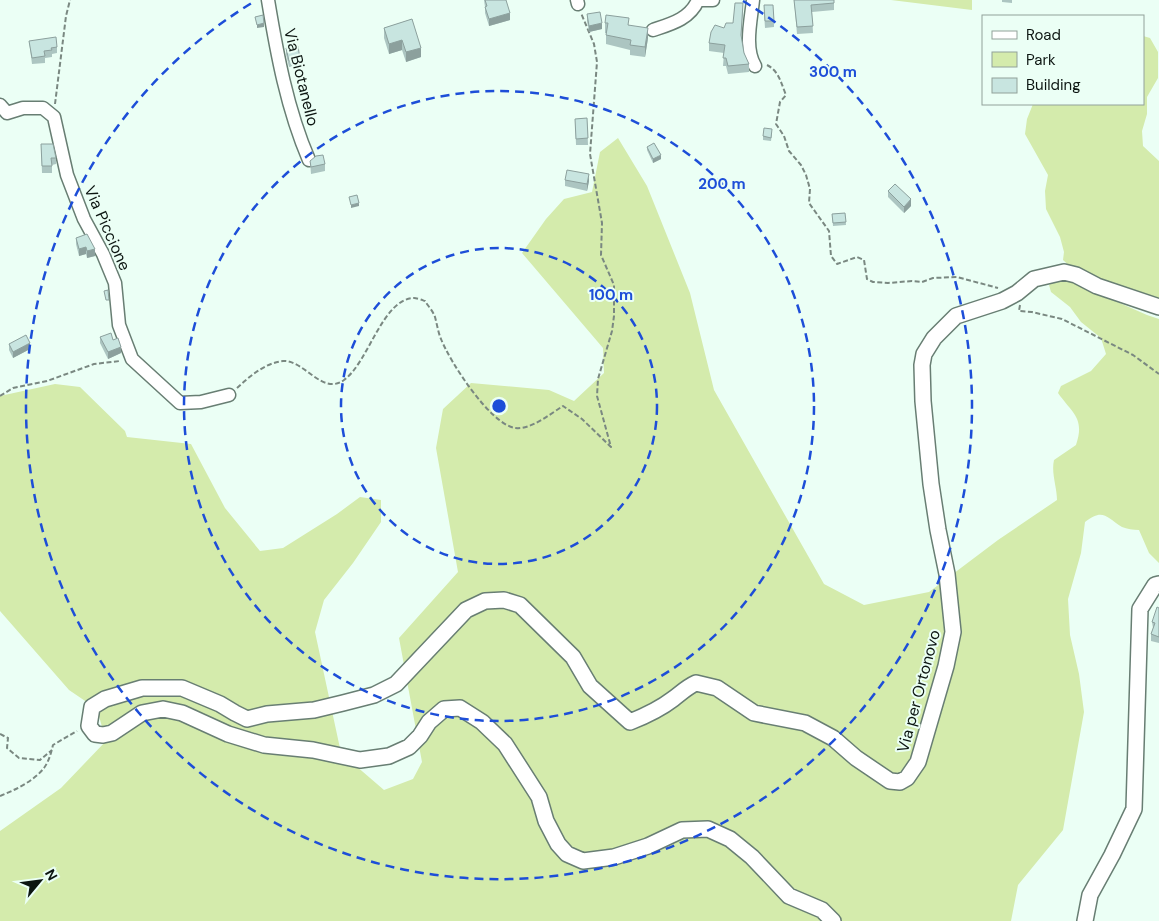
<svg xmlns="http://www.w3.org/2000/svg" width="1159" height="921" viewBox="0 0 1159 921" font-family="'DM Sans',sans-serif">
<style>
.green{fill:#d4ebac}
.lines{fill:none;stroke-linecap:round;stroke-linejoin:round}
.minor-casing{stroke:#687e73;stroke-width:15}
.tertiary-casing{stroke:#687e73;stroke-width:18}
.path{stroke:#7a8881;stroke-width:2;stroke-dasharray:5 2.5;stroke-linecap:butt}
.minor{stroke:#fff;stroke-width:12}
.tertiary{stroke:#fff;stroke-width:15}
.wall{fill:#acc5c1}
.shaded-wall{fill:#8ca09d}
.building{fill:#c8e5e0;stroke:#8ca09d}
.ring{fill:none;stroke:#1d4ed8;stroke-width:2.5;stroke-dasharray:9 6}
.labels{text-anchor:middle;stroke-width:4;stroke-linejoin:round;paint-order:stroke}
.street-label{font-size:16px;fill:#0c1511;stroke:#ebfff5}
.centre{fill:#1d4ed8;stroke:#ebfff5;stroke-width:2.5}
.ring-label{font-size:15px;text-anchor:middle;font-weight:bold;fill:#1d4ed8;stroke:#ebfff5;stroke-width:4;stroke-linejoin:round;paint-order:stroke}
</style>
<rect width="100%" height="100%" fill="#ebfff5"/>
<!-- green -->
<path class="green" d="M891,0H972V10Z
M1143,36L1150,38L1158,52V78L1147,97V114L1142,131L1143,146L1159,161V300C1128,290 1087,284 1063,260L1064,252L1060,237L1046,209L1045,191L1048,175L1025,134L1027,119L1033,104H1143Z
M618,138L647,186L690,293L714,390L824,584L864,605L929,592L998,540L1057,500C1057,487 1051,473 1054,460L1076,445C1085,418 1073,414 1058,393L1061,386L1091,371L1106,354L1101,338L1081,322L1070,307L1051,292L1049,285L1058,278L1065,279L1147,315L1159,319V563L1149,553L1139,530C1133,530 1127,529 1122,527C1106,517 1103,508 1085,522L1081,553L1068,599L1070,635L1079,674L1084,712L1063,830L1018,885L1011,921H0V831L61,788L106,741L97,709L69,690L0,611V396L55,384L80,387L125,431L127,437L191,444L225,508L260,551L283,548L337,514L360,497L381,500V522L353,563L324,600L315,632L341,753L384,790L413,779L422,762L399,638L458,572L436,448L443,409L471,383L549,390L574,401L604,373L603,348L522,253L546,219L564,199L592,192L600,152Z"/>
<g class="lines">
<!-- minor casing -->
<g class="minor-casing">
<path id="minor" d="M268,0C277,54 287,109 309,160
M577,0L578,4
M698,0H713
M753,0C751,20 744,48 755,66
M653,30C671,24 690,19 698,0
M0,105L7,113L23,108H43L54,117L67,175L84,219L103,254L115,283L119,325L132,359L180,403L201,402L229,395"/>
</g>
<!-- tertiary casing -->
<g class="tertiary-casing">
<path id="tertiary" d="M833,921L822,910L789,896L752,857L730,839L708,829L682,830L648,846L614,857L583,861L567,854L558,844L546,821L539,797L505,744L482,722L460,708L444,709L429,722L420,736L409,747L389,756L360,760L313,750L264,745L228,734L182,713L163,709L142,713L112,733L103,735L95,734L89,726L92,707L105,699L142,688H182L220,704L235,713L247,719L267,714L314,710L343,703L374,695L396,684L466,610L485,601L504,600L520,605L573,657L590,686L630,722C645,716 660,709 673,699C681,693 687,687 696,683L717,688L754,713L805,723L833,738L856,758L890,781L900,782L907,778L918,762L946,666L953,632L947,574L938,530L931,484L923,401L922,365L924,354L934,338L956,316L1002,301L1017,293L1034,279L1064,272L1076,275L1097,286L1159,307
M1085,921L1090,895L1112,855L1134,809L1140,609L1155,585L1159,584"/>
</g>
<!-- path -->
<path class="path" d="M767,65C779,71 781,83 786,95L780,102L776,124L784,136L789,151L801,165L806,175L810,189L809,203L829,231L831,256L837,264L857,257L864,260L867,279L873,282L888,283L912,281L922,282L933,278L957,277L998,288
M55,104L66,16L70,0
M1020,305L1019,311L1032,312L1062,319L1133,355L1159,374
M237,388C250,376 265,363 283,361C305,360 322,396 344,380C369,362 382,299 414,298C417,298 422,300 425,301C428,306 433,311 435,317C437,324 438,332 441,339C450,362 490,424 515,428C531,430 550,414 563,406L582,419L611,447L597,396L598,379L612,331L614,316V285L601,255L602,223L590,154L597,62L594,44L581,13
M0,396L13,388L47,381L94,364L120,361
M0,734L8,738L7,748L19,758L40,760L52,750
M0,796C15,790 34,781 44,768C49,761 51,753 53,745L77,731"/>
<!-- minor -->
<use href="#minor" class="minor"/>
<!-- tertiary -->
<use href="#tertiary" class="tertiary"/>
</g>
<!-- wall -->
<path class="wall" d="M484,0H506L510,20L489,26L485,13V7Z
M794,0H834V10L812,12L813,33L797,34Z
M1002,0H1012V3L1002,2Z
M743,11L741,38L744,53L749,64V72L728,74L726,66H723L724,53L709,51V43L724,28L733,23Z
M764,12L774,21V27L765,28Z
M587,14L602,29L589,32L587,21Z
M412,19L421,57L406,62L402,50L389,54L384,38V28Z
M605,23L629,25L648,38L645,57L630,55V50L606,44V33H605Z
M29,41L57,47V53L52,54V57L45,58V63L32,64Z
M286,48L300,59V65L289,67L286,54Z
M587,118L588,145H576L575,119Z
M772,133L771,141L763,140V136Z
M41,144L56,158V164L52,165V173H42Z
M647,147L661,159L653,163L647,150Z
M310,161L325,164V171L311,174Z
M565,180L589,181L587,191L565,186Z
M888,191L911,206L904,213L888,197Z
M845,213L846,225L833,226L832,214Z
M76,238L95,256L87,258L86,254L79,256L76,244Z
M100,337L113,340L121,353L108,359L100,343Z
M9,344L30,349L13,358L9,350Z
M1159,608V643L1151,641V634L1153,628L1152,622Z"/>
<!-- shaded-wall -->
<path class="shaded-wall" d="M510,13V20L489,26V19Z
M264,23V27L257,28V25Z
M602,23V29L589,32V26Z
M648,28V38L645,57V47Z
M402,40V50L389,54V44Z
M421,48V57L406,62V52Z
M661,155V159L653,163V159Z
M589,174V181L587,191V184Z
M911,199V206L904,213V207Z
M359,203V206L351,208V205Z
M86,247V254L79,256V249Z
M95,249V256L87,258V251Z
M30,343V349L13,358V352Z
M121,347V353L108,359V352Z"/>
<!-- building -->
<path class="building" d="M485,0H506L510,13L489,19L485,7L487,6Z
M794,0H834V3L811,5L813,26L797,27Z
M735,3H743L741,35L744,53L749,64L728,66L726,58H723L725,45L709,43L711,32L715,25L724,28L726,23H733Z
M764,5H773L774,21H765Z
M600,12L602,23L589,26L587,14Z
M263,15L264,23L257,25L255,17Z
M606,15L629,18L628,25L648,28L645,47L630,45L631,40L606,35L608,23H605Z
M412,19L421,48L406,52L402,40L389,44L384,28Z
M56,37L57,47L51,48L52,50L44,51L45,56L32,58L29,41Z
M298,46L300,59L289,61L286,48Z
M587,118L588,138L576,139L575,119Z
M764,128L772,129L771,138L763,136Z
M654,143L661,155L653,159L647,147Z
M41,144H53L56,158H51L52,166H42Z
M323,155L325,164L311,167L310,161L316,156Z
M567,170L589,174L587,184L565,180Z
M895,184L911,199L904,207L888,191Z
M357,195L359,203L351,205L349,197Z
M845,213L846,222L833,223L832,214Z
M87,234L95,249L87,251L86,247L79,249L76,238Z
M108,290L109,300H106L104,291Z
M111,333L113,340L118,338L121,347L108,352L100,337Z
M26,335L30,343L13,352L9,344Z
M1157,607L1159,608V637L1151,634L1155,623L1152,622Z"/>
<!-- distance rings -->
<g class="ring">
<circle cx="499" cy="406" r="158"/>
<circle cx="499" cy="406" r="315"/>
<path d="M743 1A473 473 0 1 1 255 1"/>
</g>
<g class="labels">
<!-- street labels -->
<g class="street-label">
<text transform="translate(302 77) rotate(76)" y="6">Via Biotanello</text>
<text transform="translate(108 228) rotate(66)" y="6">Via Piccione</text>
<text transform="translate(918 691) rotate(-75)" y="6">Via per Ortonovo</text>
</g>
</g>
<circle cx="499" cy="406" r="8" class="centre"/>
<g class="ring-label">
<text x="833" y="77">300 m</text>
<text x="722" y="189">200 m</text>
<text x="611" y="300">100 m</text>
</g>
<!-- legend -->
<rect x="982" y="15" width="162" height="90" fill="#ebfff5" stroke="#92a19a"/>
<rect x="992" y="31" width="25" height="8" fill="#ffffff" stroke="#92a19a"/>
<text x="1026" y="40" font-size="15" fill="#0c1511">Road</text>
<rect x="992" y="52" width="25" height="15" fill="#d4ebac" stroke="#92a19a"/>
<text x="1026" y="65" font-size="15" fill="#0c1511">Park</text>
<rect x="992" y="78" width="25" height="15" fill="#c8e5e0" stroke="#92a19a"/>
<text x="1026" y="90" font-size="15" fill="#0c1511">Building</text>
<!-- north arrow -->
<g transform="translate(40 881) rotate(61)" stroke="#ebfff5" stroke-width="4" paint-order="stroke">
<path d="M0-4L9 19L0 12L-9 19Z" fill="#0c1511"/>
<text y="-8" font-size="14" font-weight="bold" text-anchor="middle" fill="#0c1511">N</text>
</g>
</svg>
